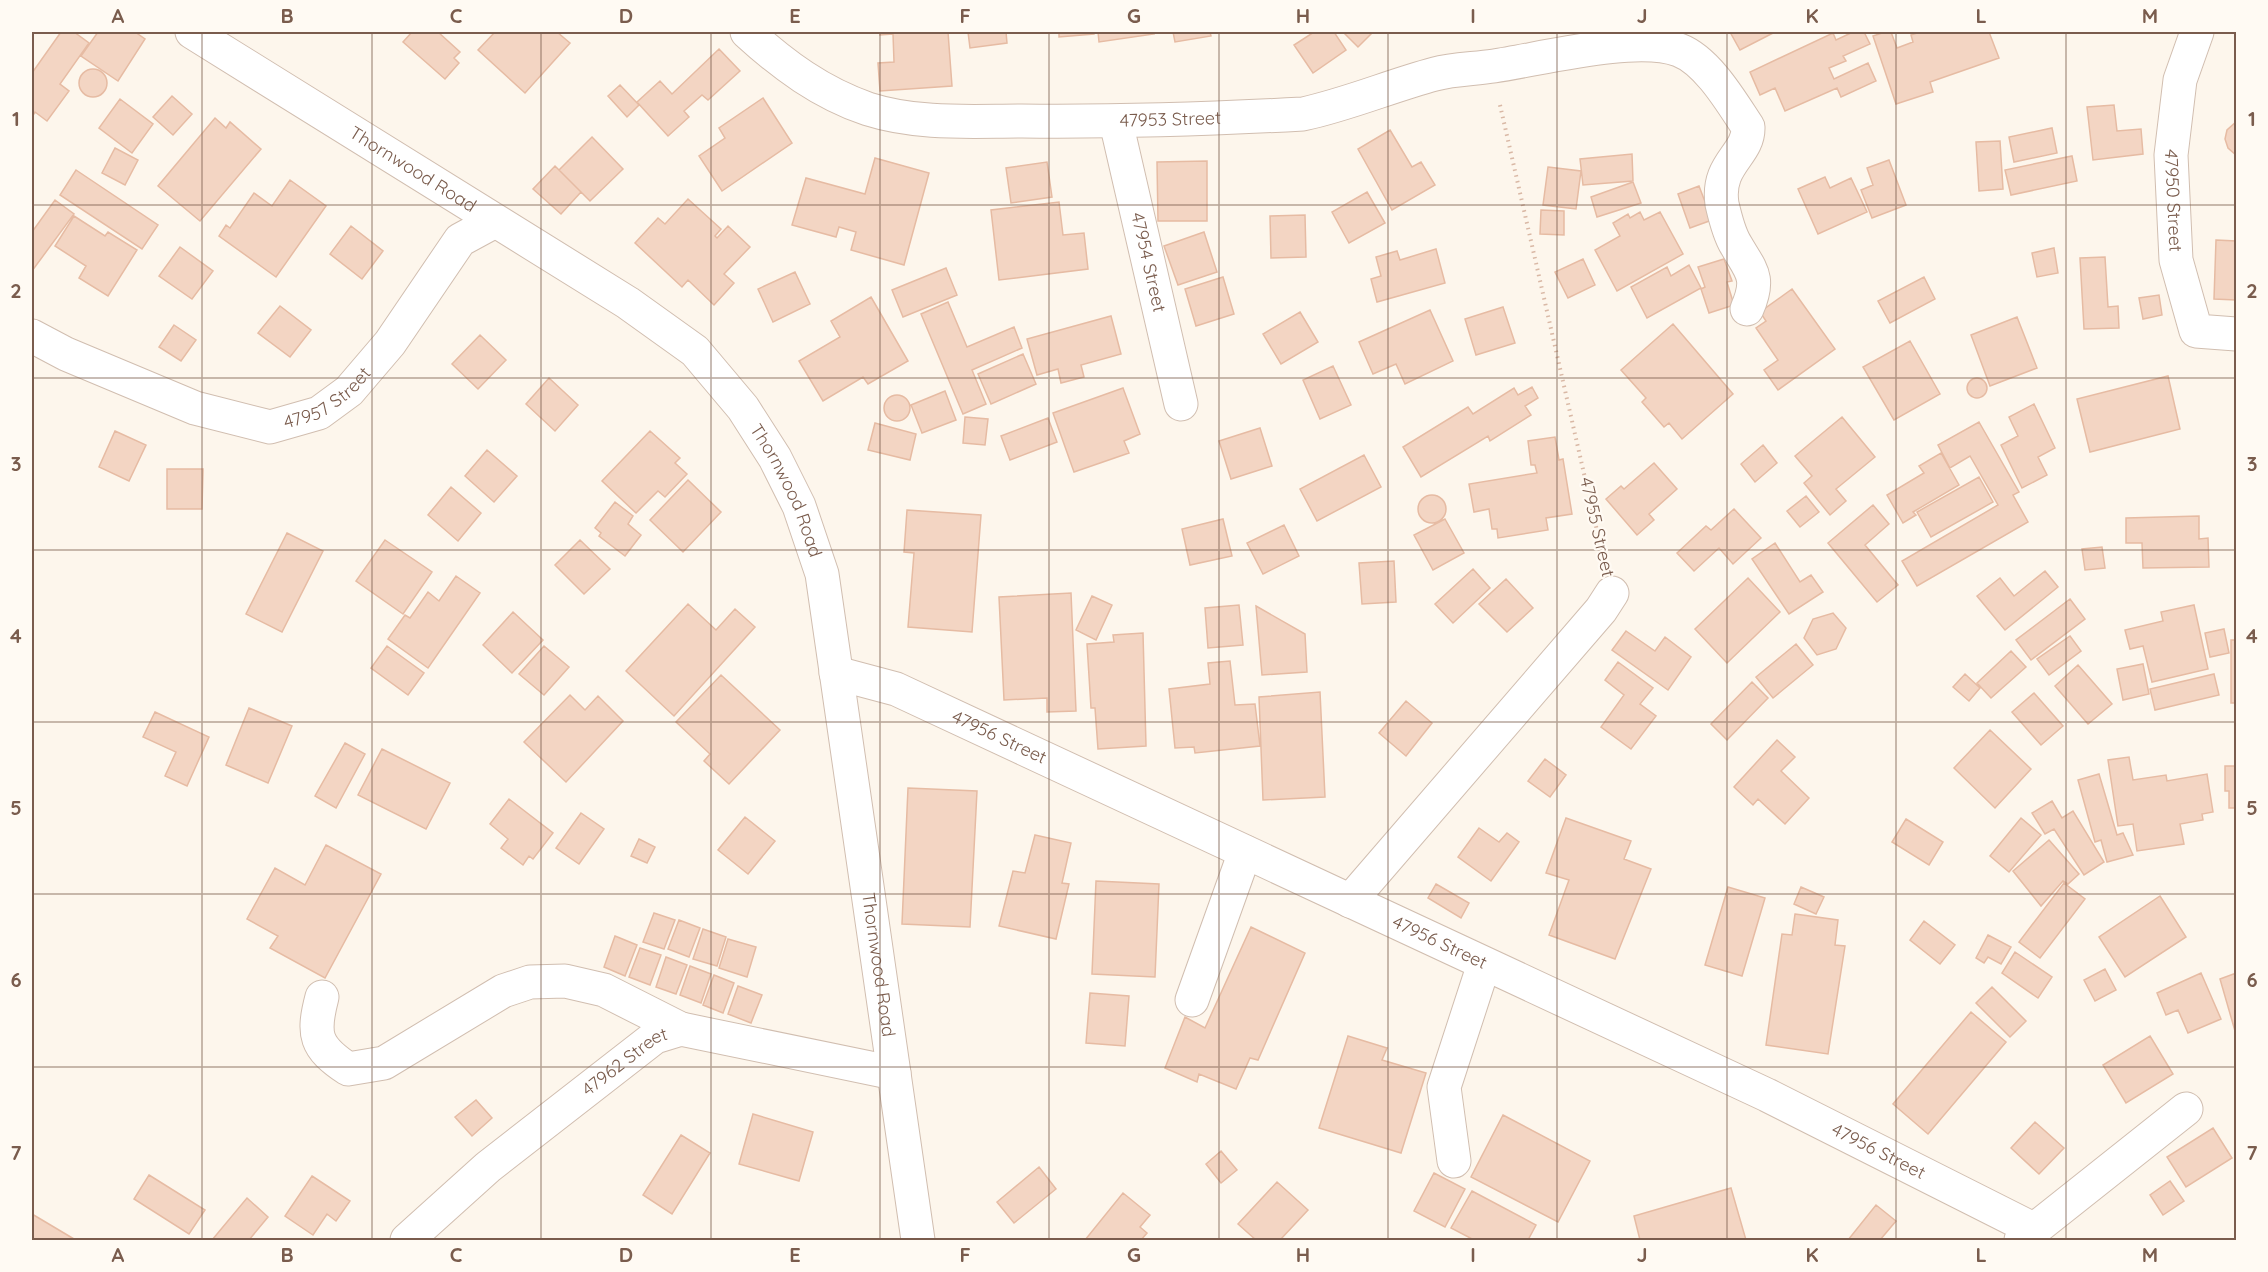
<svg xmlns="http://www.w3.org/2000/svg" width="2268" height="1272" viewBox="0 0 2268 1272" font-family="Quicksand,sans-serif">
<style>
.building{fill:#f3d5c3;stroke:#e6bba3;stroke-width:1.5}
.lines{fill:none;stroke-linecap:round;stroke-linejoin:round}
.minor-casing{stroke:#d1beb0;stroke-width:35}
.path{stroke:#d9b8a5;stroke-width:4;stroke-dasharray:1.5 4.5;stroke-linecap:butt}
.minor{stroke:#fff;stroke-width:33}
.grid{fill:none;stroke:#7a5c4d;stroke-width:1.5;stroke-opacity:0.55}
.labels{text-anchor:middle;stroke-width:4.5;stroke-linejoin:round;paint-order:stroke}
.street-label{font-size:18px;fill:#7a5c4d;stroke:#fffaf3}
.neatline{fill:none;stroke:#7a5c4d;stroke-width:2}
.grid-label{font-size:20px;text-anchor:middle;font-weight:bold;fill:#7a5c4d}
</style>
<rect width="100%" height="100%" fill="#fdf6ec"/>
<!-- building -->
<path class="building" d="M61,32H74L89,43L60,84L69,91L47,121L35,112L32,117V73Z
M98,32H135L145,39L118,81L81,56Z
M412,32H438L460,52L454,58L459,63L445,79L403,42Z
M495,32H557L570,43L525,93L478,50Z
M880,32H948L952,86L880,91L878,63L894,62L893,34L880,35Z
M968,32H1006L1007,43L970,48Z
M1059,32H1094V34L1059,37Z
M1098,32H1153L1154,34L1099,42Z
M1173,32H1210L1211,36L1175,42Z
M1314,32H1334L1346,50L1313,73L1294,45Z
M1343,32H1373L1358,47Z
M1730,32H1775L1740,50Z
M1853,32H1864L1870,44L1843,56L1846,61L1829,68L1834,79L1868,63L1876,81L1841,97L1837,88L1785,111L1775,88L1760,95L1750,72L1833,33L1836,40Z
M1885,32H1891L1897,48L1913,42L1911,35L1920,32H1989L1999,58L1930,82L1933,92L1896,104L1873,36Z
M719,49L740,71L708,100L702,95L684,111L689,117L668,136L637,102L660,81L672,94Z
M79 83a14 14 0 1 1 28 0a14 14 0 1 1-28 0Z
M620,85L639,105L627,117L608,96Z
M172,96L192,114L173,135L153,117Z
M763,98L792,143L722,191L699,156L725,138L719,128Z
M120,99L153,124L132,153L99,128Z
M2114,105L2117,131L2141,129L2143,154L2093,160L2087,107Z
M215,118L226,128L230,122L261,149L200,221L158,186Z
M2236,122V155L2228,148L2225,139L2227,130Z
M2052,128L2057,153L2014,162L2009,137Z
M1390,130L1412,167L1421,162L1435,185L1392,210L1358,149Z
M592,137L623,169L590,201L559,170Z
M2000,141L2003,189L1979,191L1976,142Z
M115,148L138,160L125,185L102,173Z
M1632,154L1633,181L1583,185L1580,159Z
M2072,156L2077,181L2011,195L2005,170Z
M875,158L929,173L904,265L851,250L856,232L839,227L836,237L792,225L806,178L865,194Z
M1889,160L1906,205L1872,218L1861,190L1873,185L1867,168Z
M1207,161V221H1158L1157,162Z
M1047,162L1052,197L1011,203L1006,168Z
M555,166L581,192L561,214L533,189Z
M1548,167L1581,171L1576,209L1543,205Z
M76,170L158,225L142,249L60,195Z
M1825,177L1830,188L1851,178L1867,212L1818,234L1798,189Z
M290,180L326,206L276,277L219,236L226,225L230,228L254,193L272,206Z
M1633,182L1641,203L1597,217L1591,197Z
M1699,186L1712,220L1690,228L1678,194Z
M1367,192L1385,223L1349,243L1332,212Z
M688,199L721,229L715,236L717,238L728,226L750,247L724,274L734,283L714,305L688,280L682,287L635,243L658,218L665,224Z
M55,200L74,214L32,271V232Z
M1059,202L1063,235L1084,233L1088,269L999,280L991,210Z
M1541,210L1564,211V235L1540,234Z
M1640,212L1644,220L1660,212L1683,254L1617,291L1595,250L1620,236L1613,223L1628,214L1630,218Z
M1305,215L1306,257L1271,258L1270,216Z
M74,216L105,236L108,232L137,250L108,296L79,278L86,266L55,246Z
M351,226L383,251L362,279L330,254Z
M1204,232L1217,272L1178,285L1164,246Z
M2216,240L2236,241V300L2214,299Z
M180,247L213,271L192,299L159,276Z
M2054,248L2058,273L2037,277L2032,253Z
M1436,249L1445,283L1377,302L1371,279L1381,276L1376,257L1397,251L1400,260Z
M2105,257L2108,307L2118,306L2119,328L2084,329L2080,258Z
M1583,259L1595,285L1568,298L1555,272Z
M1724,259L1732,281L1727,282L1734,305L1709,313L1701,289L1705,287L1698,267Z
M1689,265L1701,288L1647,318L1631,287L1667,267L1671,276Z
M946,268L957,295L903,317L892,290Z
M795,272L810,304L773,322L758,289Z
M1223,277L1234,314L1196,326L1185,289Z
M1924,277L1935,299L1890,323L1878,301Z
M1792,289L1835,349L1778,390L1764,370L1778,360L1756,328L1766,321L1760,312Z
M2159,295L2162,315L2143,319L2139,298Z
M871,297L908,361L868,384L863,377L823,401L799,361L840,337L831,321Z
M948,302L967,347L1014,327L1022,348L972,370L986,404L963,414L921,314Z
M280,306L311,330L290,357L258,333Z
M1503,307L1515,343L1476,355L1465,319Z
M1430,310L1453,361L1405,384L1396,364L1373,374L1359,342Z
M1300,312L1318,342L1281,364L1263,334Z
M1111,316L1121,354L1081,365L1084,377L1061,383L1058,369L1037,375L1027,339Z
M2017,317L2037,368L1990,386L1971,335Z
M1673,324L1733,394L1682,439L1669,423L1664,427L1642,402L1646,398L1621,370Z
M174,325L196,340L181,361L159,347Z
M480,335L506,360L478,389L452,364Z
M1910,341L1940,394L1894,420L1863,367Z
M1023,354L1036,384L991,404L978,374Z
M1333,366L1351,405L1320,419L1303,380Z
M2168,376L2180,429L2090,452L2077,399Z
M1967 388a10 10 0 1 1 20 0a10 10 0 1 1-20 0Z
M549,378L578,405L555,431L526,404Z
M1532,387L1538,398L1525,406L1531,415L1490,441L1488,436L1421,477L1403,447L1468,407L1473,414L1514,388L1518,395Z
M1123,388L1140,434L1124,441L1129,453L1074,472L1053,413Z
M945,391L956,420L922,433L911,405Z
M884 408a13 13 0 1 1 26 0a13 13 0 1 1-26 0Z
M2034,404L2055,448L2038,457L2047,475L2022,488L2001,445L2018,436L2009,417Z
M965,417L988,419L985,445L963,443Z
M1842,417L1875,457L1836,489L1846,501L1830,515L1804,483L1812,476L1795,456Z
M1048,418L1057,442L1010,460L1001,436Z
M1979,422L2019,492L2013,495L2028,522L1917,586L1902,561L1998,505L1970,456L1950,468L1938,445Z
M875,423L916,434L910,460L868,450Z
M1260,428L1272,466L1231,479L1219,441Z
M115,431L146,445L129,481L99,467Z
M650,431L680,458L675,463L687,474L665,497L658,491L636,513L602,481Z
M1555,437L1559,460L1563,459L1572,514L1546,518L1548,530L1498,538L1497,529H1492L1489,509L1474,512L1469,484L1537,473L1535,465H1531L1528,441Z
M1763,445L1777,463L1755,482L1741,464Z
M487,450L517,476L494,502L465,476Z
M1941,453L1959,485L1913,512L1916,515L1903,523L1887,495L1924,473L1919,466Z
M1364,455L1381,487L1317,521L1300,489Z
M1654,463L1677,489L1649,514L1654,520L1637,535L1606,499L1621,486L1624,489Z
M167,469H203L202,509H167Z
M1979,477L1993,502L1931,537L1917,512Z
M688,480L721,512L683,552L650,520Z
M451,487L481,513L458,541L428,515Z
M1418 509a14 14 0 1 1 28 0a14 14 0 1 1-28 0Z
M1806,496L1819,512L1800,527L1787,511Z
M615,502L633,516L628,524L641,535L625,556L599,536L601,533L595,528Z
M1873,505L1889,524L1865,545L1898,585L1877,602L1828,543Z
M1734,509L1761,538L1733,564L1719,548L1694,571L1677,553L1706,526L1711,530Z
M907,510L981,515L972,632L908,627L914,553L904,552Z
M2199,516V539L2208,538L2209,567L2143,568L2142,543H2126V518Z
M1223,519L1232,556L1190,565L1182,529Z
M1445,519L1464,553L1433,570L1414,535Z
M1284,525L1299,556L1263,574L1247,543Z
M287,533L323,551L282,632L246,614Z
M385,540L432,572L403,614L356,581Z
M580,540L610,569L584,594L555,565Z
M1775,543L1800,582L1811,575L1823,592L1789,614L1752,559Z
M2102,547L2105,568L2085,570L2082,549Z
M1394,561L1396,602L1362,604L1359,563Z
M1473,569L1490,588L1453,623L1435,604Z
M2045,571L2058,587L2005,630L1977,596L2000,578L2014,596Z
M456,576L480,593L428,668L388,639L405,615L410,618L428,592L439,601Z
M1748,578L1780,612L1727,663L1695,629Z
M1506,579L1533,608L1507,632L1479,604Z
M1071,593L1076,711L1047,712V698L1004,700L999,597Z
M1092,596L1112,605L1096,640L1076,630Z
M2070,599L2085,619L2031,660L2016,640Z
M688,604L716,630L735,609L755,627L674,716L626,671Z
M1239,605L1243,645L1208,648L1205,608Z
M2194,605L2208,669L2152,682L2143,646L2130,649L2125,630L2163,621L2161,612Z
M1256,606L1305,634L1307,672L1262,675Z
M513,612L543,640L512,673L483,645Z
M1833,613L1846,628L1836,649L1817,655L1804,638L1813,619Z
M2224,629L2229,653L2210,657L2205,633Z
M1626,631L1655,651L1665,637L1691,657L1668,690L1612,650Z
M1143,633L1146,746L1098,749L1095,708H1091L1087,644L1114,642L1113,635Z
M2070,636L2081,651L2049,675L2037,659Z
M2231,640H2236V703H2231Z
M1796,644L1813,665L1773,698L1756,677Z
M387,646L424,673L408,695L371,668Z
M544,646L569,667L544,695L519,674Z
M2011,651L2026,667L1991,698L1977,683Z
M1230,661L1235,705L1255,704L1260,746L1195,753L1194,747L1175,748L1169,689L1210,684L1208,663Z
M1618,662L1653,688L1640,704L1656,716L1631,749L1601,727L1624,695L1605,680Z
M2143,664L2149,694L2123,700L2117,669Z
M2078,665L2112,704L2088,724L2055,686Z
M1965,674L1980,688L1969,701L1953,687Z
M2214,674L2219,695L2155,710L2150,689Z
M721,675L780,730L729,784L704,761L710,754L676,722Z
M1752,682L1768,698L1727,740L1711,724Z
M1320,692L1325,797L1263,800L1259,697Z
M2034,693L2063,726L2041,745L2012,712Z
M570,695L585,710L598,696L623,721L566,782L524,742Z
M1406,701L1432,723L1406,756L1379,733Z
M249,708L292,726L268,783L226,765Z
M155,712L209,737L187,786L165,776L176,752L143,737Z
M1990,730L2031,769L1995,808L1954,768Z
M1777,740L1795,757L1781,771L1809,798L1785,824L1758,799L1753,805L1734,787Z
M345,743L365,754L336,808L315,796Z
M382,749L450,783L426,829L358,795Z
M2129,757L2133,780L2166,775L2167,781L2207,774L2213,812L2202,814L2203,820L2180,824L2184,844L2137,851L2133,824L2118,826L2108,760Z
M1545,759L1566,775L1550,797L1528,781Z
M2225,766H2236V808H2229V791H2225Z
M2099,774L2117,835L2123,833L2133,855L2107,862L2101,840L2095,842L2078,780Z
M908,788L977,791L970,927L902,924Z
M509,799L553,833L533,859L529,856L523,865L501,848L508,839L490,824Z
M2052,801L2062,818L2073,811L2104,862L2084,875L2054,829L2045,834L2032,813Z
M581,813L604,829L579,864L556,848Z
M745,817L775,841L748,874L718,850Z
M1566,818L1631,841L1624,859L1651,869L1615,959L1549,935L1569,880L1546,873Z
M2021,818L2041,835L2009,872L1990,856Z
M1906,819L1943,842L1929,865L1892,842Z
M1479,828L1499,842L1507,833L1519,842L1491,881L1458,857Z
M1035,835L1071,843L1062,883L1069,884L1056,939L999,926L1013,871L1025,873Z
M639,839L655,847L647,863L631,856Z
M2049,840L2079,874L2068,884L2063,881L2041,906L2013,871Z
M326,845L381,874L325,978L270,948L278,936L247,919L275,868L305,885Z
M1096,881L1159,884L1155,977L1092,974Z
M2064,883L2085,899L2040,958L2019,942Z
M1436,884L1469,903L1461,918L1428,898Z
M1728,887L1765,898L1742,976L1705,965Z
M1801,887L1824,897L1816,914L1794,904Z
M2160,896L2186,937L2125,977L2099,937Z
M654,913L675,920L664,949L643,942Z
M1795,914L1838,920L1835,945L1845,946L1828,1054L1766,1045L1782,934L1792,935Z
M679,920L700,928L689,957L668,949Z
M1924,921L1955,945L1940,964L1910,940Z
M1251,927L1305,953L1258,1060L1250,1058L1236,1089L1199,1074L1197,1082L1165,1068L1185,1017L1205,1028Z
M703,929L726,937L717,966L693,959Z
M1988,935L2011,947L2001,964L1988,957L1984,963L1976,958Z
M615,936L637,945L625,976L604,967Z
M728,939L756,947L747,977L719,968Z
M640,948L661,955L650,985L629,977Z
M2015,952L2052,977L2038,998L2002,973Z
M666,957L687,965L676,994L656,987Z
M690,966L711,974L701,1003L680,995Z
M2105,969L2116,990L2095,1001L2084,980Z
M2201,973L2221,1019L2188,1033L2178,1010L2166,1015L2157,993Z
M2236,973V1030L2235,1031L2220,979Z
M714,975L734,983L723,1013L703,1005Z
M738,986L762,995L751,1023L728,1014Z
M1992,987L2026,1021L2010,1037L1976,1003Z
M1090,993L1129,996L1125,1046L1086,1043Z
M1971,1012L2006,1042L1928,1134L1893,1104Z
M1348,1036L1387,1048L1382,1060L1426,1073L1401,1153L1319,1128Z
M2150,1036L2173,1074L2126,1103L2103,1065Z
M476,1100L492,1118L472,1136L455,1117Z
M753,1114L813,1132L799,1181L739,1164Z
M1503,1115L1590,1161L1558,1222L1471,1177Z
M2035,1122L2064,1148L2039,1174L2011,1148Z
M2213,1128L2232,1158L2186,1187L2167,1157Z
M681,1135L710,1153L672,1214L643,1195Z
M1221,1151L1237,1170L1221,1183L1206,1164Z
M1039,1167L1056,1189L1014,1223L997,1202Z
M1434,1173L1465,1189L1445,1227L1414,1211Z
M149,1175L205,1210L189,1234L134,1199Z
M312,1176L350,1201L336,1221L327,1214L313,1235L285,1216Z
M2170,1181L2184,1201L2163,1215L2150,1195Z
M1277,1182L1308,1210L1280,1240H1256L1238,1224Z
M1731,1188L1746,1240H1640L1634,1216Z
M1472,1191L1536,1225L1528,1240H1474L1451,1228Z
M1123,1193L1150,1215L1140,1227L1147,1233L1141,1240H1085Z
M247,1198L268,1217L249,1240H212Z
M1876,1205L1896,1221L1880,1240H1848Z
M32,1214L74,1239L73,1240H32Z"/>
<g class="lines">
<!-- minor casing -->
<g class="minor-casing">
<g id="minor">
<path id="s1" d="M192,32L628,303L695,351L743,408L775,458L799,506L822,574L918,1240"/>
<path id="s2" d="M747,32C783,65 821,93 868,109C918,125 971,121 1022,121C1116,122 1210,119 1303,114C1349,104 1390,86 1435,74C1453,69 1474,69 1494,66C1541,59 1636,34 1679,50C1708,61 1732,103 1748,127C1749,155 1716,163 1722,204C1725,217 1729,234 1736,245C1751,271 1761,277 1747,309"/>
<path id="s3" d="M2197,32L2180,80L2171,155L2176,260L2196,331L2236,334"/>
<path id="s4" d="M1116,122L1181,404"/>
<path id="s5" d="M32,336L66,354L195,408L270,427L319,413L349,391L390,343L460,240L495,221"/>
<path id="s6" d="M836,673L896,689L1767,1095L2035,1230"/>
<path d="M1350,901L1601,610L1612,593"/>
<path d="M322,997C312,1035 315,1047 348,1069L384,1063L503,991L530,982L565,981L604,990L681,1029"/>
<path d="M1192,1000L1245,852"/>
<path d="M1454,1161L1444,1087L1484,964"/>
<path id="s7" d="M407,1240L488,1167L655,1037L681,1029L894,1073"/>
<path d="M2021,1240L2186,1109"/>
</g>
</g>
<!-- path -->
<path class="path" d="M1500,105L1603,557"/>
<!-- minor -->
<use href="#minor" class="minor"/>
</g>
<!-- grid -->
<path class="grid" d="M202,32V1240M372,32V1240M541,32V1240M711,32V1240M880,32V1240M1049,32V1240M1219,32V1240M1388,32V1240M1557,32V1240M1727,32V1240M1896,32V1240M2066,32V1240M32,205H2236M32,378H2236M32,550H2236M32,722H2236M32,894H2236M32,1067H2236"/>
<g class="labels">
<!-- street labels -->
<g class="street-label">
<text dy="6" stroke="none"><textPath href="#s2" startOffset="448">47953 Street</textPath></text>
<text dy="6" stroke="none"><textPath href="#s1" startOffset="260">Thornwood Road</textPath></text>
<text dy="6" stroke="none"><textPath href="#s3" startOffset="172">47950 Street</textPath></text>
<text dy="6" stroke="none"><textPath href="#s4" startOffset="144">47954 Street</textPath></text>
<text dy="6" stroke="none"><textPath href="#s5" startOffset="321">47957 Street</textPath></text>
<text dy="6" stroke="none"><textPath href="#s1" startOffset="764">Thornwood Road</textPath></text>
<text transform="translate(1597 527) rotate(77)" y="6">47955 Street</text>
<text dy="6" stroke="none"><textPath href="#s6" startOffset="176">47956 Street</textPath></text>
<text dy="6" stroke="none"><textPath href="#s6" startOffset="662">47956 Street</textPath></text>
<text dy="6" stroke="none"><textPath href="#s1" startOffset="1250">Thornwood Road</textPath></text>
<text dy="6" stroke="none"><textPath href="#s7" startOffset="282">47962 Street</textPath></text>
<text dy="6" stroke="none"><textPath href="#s6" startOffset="1148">47956 Street</textPath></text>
</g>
</g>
<!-- border -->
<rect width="2268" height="1272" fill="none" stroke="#fffaf3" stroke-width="66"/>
<rect x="33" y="33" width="2202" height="1206" class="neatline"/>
<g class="grid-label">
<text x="118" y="23">A</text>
<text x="287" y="23">B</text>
<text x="456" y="23">C</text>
<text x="626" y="23">D</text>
<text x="795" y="23">E</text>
<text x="965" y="23">F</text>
<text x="1134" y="23">G</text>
<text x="1303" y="23">H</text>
<text x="1473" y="23">I</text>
<text x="1642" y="23">J</text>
<text x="1812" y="23">K</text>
<text x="1981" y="23">L</text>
<text x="2150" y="23">M</text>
<text x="16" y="126">1</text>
<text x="2252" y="126">1</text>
<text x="16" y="298">2</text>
<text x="2252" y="298">2</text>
<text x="16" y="471">3</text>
<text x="2252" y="471">3</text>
<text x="16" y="643">4</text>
<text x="2252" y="643">4</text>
<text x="16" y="815">5</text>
<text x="2252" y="815">5</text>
<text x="16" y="987">6</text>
<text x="2252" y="987">6</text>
<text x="16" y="1160">7</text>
<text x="2252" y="1160">7</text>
<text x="118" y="1262">A</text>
<text x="287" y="1262">B</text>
<text x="456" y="1262">C</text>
<text x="626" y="1262">D</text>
<text x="795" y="1262">E</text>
<text x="965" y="1262">F</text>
<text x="1134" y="1262">G</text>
<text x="1303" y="1262">H</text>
<text x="1473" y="1262">I</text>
<text x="1642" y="1262">J</text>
<text x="1812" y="1262">K</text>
<text x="1981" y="1262">L</text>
<text x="2150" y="1262">M</text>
</g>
</svg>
